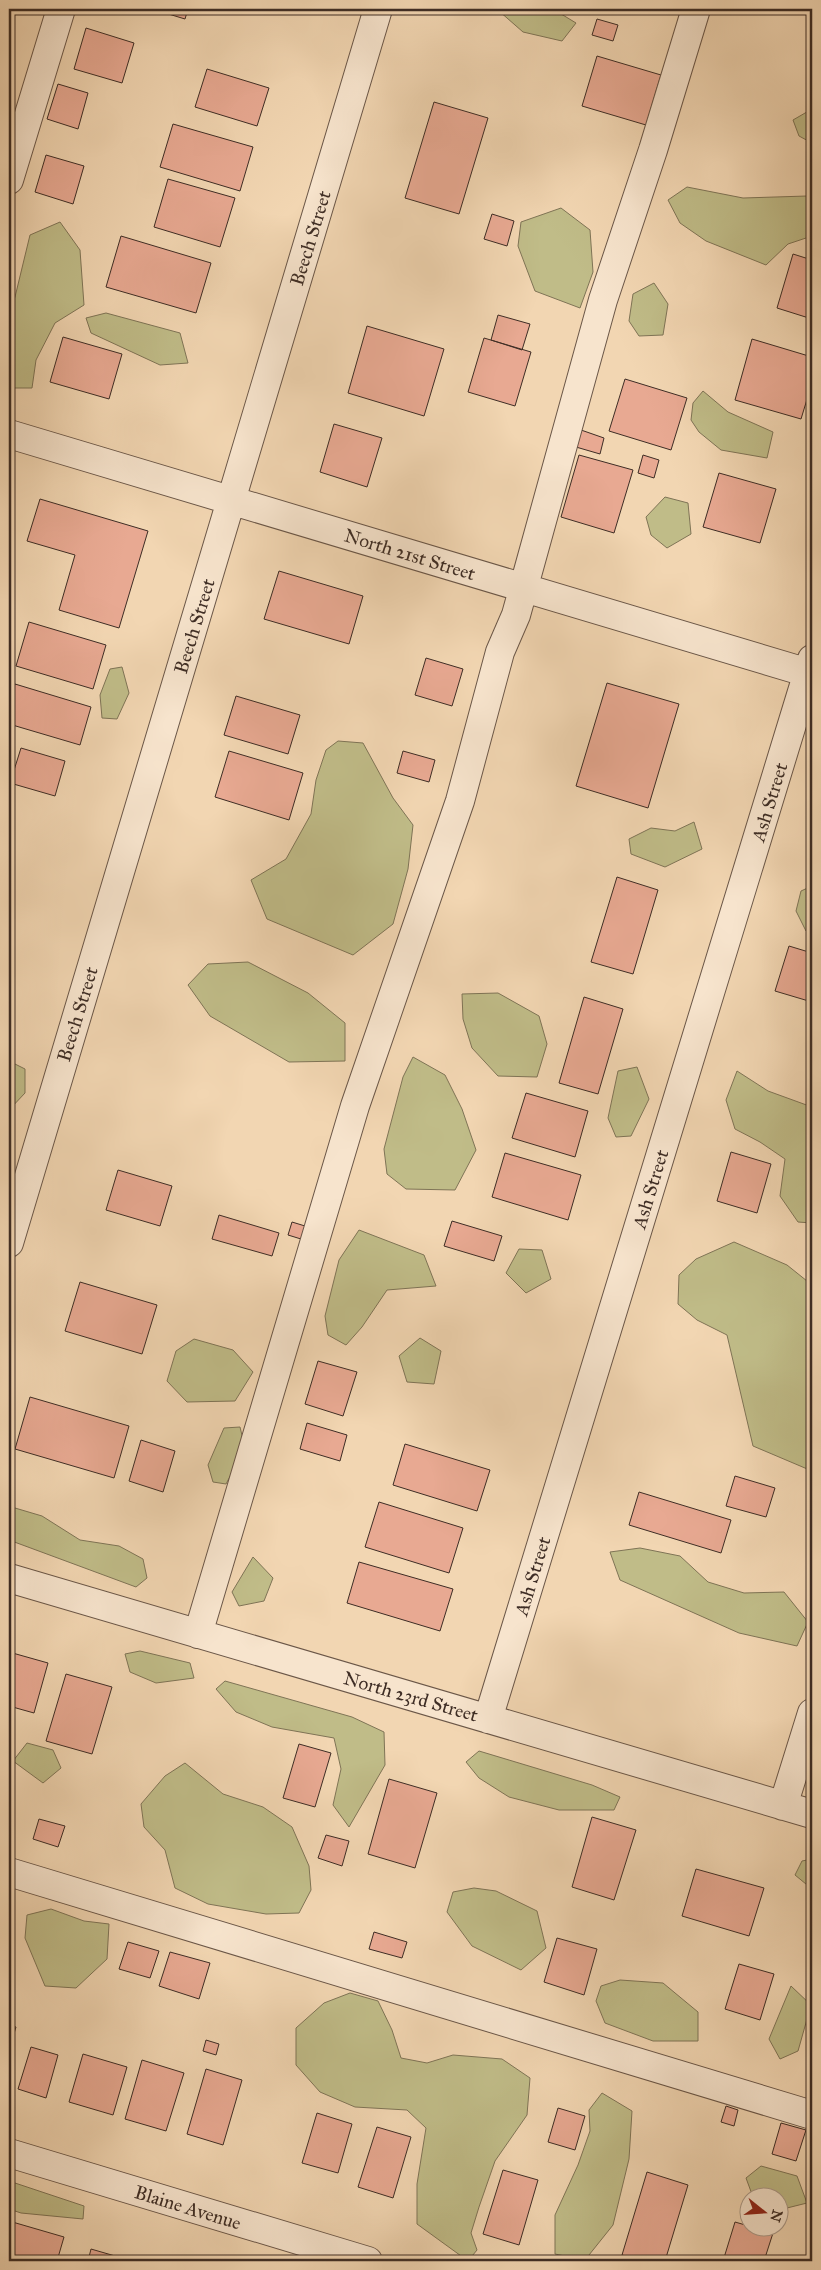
<svg xmlns="http://www.w3.org/2000/svg" width="821" height="2270" viewBox="0 0 821 2270" font-family="'IM FELL Great Primer',serif">
<style>
.green{fill:#c0bc88;stroke:#7f7456}
.building{fill:#e8a992;stroke:#3e2d25}
.lines{fill:none;stroke-linecap:round;stroke-linejoin:round}
.minor-casing{stroke:#6b5748;stroke-width:30}
.minor{stroke:#f7e4cd;stroke-width:28}
.labels{text-anchor:middle;stroke-width:4;stroke-linejoin:round;paint-order:stroke}
.street-label{font-size:19px;fill:#3e2d25;stroke:#f7e4cd}
</style>
<rect width="100%" height="100%" fill="#f2d6b2"/>
<filter id="stains"><feTurbulence type="fractalNoise" baseFrequency=".004" numOctaves="4"/><feColorMatrix values="0 0 0 0 .2 0 0 0 0 .09 0 0 0 0 .02 0 0 0 .5 -.17"/></filter>
<radialGradient id="worn" r=".72"><stop offset=".6" stop-color="#630" stop-opacity="0"/><stop offset="1" stop-color="#630" stop-opacity=".3"/></radialGradient>
<!-- green -->
<path class="green" d="M501,9H553L576,23L562,41L523,32L499,11Z
M812,109V143L799,136L793,120Z
M687,187L743,198L807,196L812,200V236L788,244L766,265L706,241L680,223L668,200Z
M561,208L590,230L593,272L580,308L535,291L518,246L521,222Z
M60,222L80,250L84,305L55,323L36,360L32,388H10L9,387V310L15,297L30,235Z
M654,283L668,304L663,335L639,336L629,321L633,294Z
M106,313L180,333L188,363L160,365L91,333L86,318Z
M703,391L728,412L773,432L767,458L721,450L699,432L691,420L693,403Z
M665,497L688,503L691,534L667,548L651,535L646,517Z
M122,667L129,693L117,719L102,718L100,695L110,669Z
M338,741L363,743L393,798L413,825L408,869L393,924L353,955L267,919L251,880L286,859L311,814L316,780L326,750Z
M694,822L702,849L665,867L631,854L629,839L651,828L675,831Z
M812,886V930L806,931L796,911L801,891Z
M248,962L308,993L345,1023V1061L289,1062L210,1016L188,985L208,964Z
M498,993L539,1016L547,1044L537,1077L498,1076L472,1048L463,1019L462,994Z
M413,1057L445,1075L462,1109L476,1150L455,1190L406,1189L387,1174L384,1149L403,1077Z
M9,1061L25,1069V1093L9,1110Z
M637,1067L649,1099L631,1136L616,1137L608,1118L618,1071Z
M737,1071L768,1091L812,1107V1223L798,1222L780,1196L785,1159L760,1142L735,1129L726,1100Z
M359,1230L424,1255L436,1286L387,1290L362,1327L346,1345L328,1335L325,1316L339,1260Z
M734,1242L787,1265L812,1285V1471L753,1446L727,1335L697,1320L678,1304L679,1275L696,1259Z
M519,1249L542,1250L551,1279L526,1293L506,1273Z
M420,1338L441,1351L434,1384L407,1382L399,1356Z
M194,1339L233,1350L253,1372L235,1401L187,1402L167,1381L176,1351Z
M240,1427L245,1448L226,1484L213,1482L208,1465L224,1428Z
M15,1508L42,1516L80,1540L119,1546L143,1559L147,1578L136,1587L9,1540V1514Z
M640,1548L680,1556L708,1582L744,1593L784,1592L808,1622L797,1646L739,1633L620,1580L610,1552Z
M253,1557L273,1578L264,1601L239,1606L232,1592Z
M140,1651L190,1663L194,1678L156,1683L130,1672L125,1654Z
M225,1681L352,1717L384,1732L385,1765L349,1827L333,1805L341,1769L334,1738L272,1727L236,1712L216,1689Z
M27,1743L53,1750L61,1768L43,1783L13,1761Z
M479,1751L592,1785L620,1797L614,1810H559L509,1797L479,1778L466,1762Z
M185,1763L223,1794L263,1807L292,1827L309,1866L311,1890L299,1913L266,1914L208,1904L175,1888L165,1850L144,1827L141,1804L165,1776Z
M812,1859V1889L795,1875L802,1861Z
M474,1888L496,1891L537,1911L546,1948L521,1970L472,1946L447,1912L453,1892Z
M51,1909L84,1921L109,1924L107,1959L76,1988L45,1986L25,1938L27,1915Z
M620,1980L663,1983L698,2012V2041H653L605,2023L596,2001L601,1986Z
M791,1986L811,2005L798,2051L780,2059L769,2039Z
M350,1993L378,2001L392,2030L401,2058L427,2063L453,2055L502,2059L530,2078L527,2115L495,2161L479,2207L471,2233L477,2250L468,2261L417,2224V2184L426,2128L407,2110L355,2107L320,2092L296,2065V2028L324,2003Z
M602,2093L632,2111L629,2159L613,2225L585,2260L555,2254V2215L578,2165L590,2131L589,2110Z
M761,2166L797,2176L807,2203L779,2210L778,2198L753,2197L746,2178Z
M9,2181L84,2206L83,2219L21,2213L9,2209Z"/>
<!-- building -->
<path class="building" d="M152,9H188L185,19Z
M597,19L618,25L613,41L592,35Z
M86,28L134,43L122,83L74,69Z
M597,56L661,75L646,125L582,106Z
M207,69L269,88L257,126L195,107Z
M58,84L88,93L78,129L47,119Z
M434,102L488,118L459,214L405,198Z
M173,124L253,147L240,191L160,167Z
M46,155L84,166L73,204L35,192Z
M168,179L235,198L220,247L154,227Z
M492,214L514,221L507,246L484,239Z
M121,236L211,263L196,313L106,287Z
M793,254L812,260V319L777,308Z
M498,315L530,324L522,350L491,340Z
M367,326L444,349L424,416L348,393Z
M63,337L122,354L109,399L50,382Z
M484,338L531,352L515,406L468,392Z
M752,339L812,357V383L801,419L735,400Z
M625,379L687,398L671,450L609,431Z
M334,424L382,438L367,487L320,472Z
M581,430L604,438L600,454L576,447Z
M579,455L633,470L614,533L561,517Z
M643,455L659,460L654,478L638,473Z
M719,473L776,489L760,543L703,527Z
M40,499L148,531L119,628L59,610L75,555L27,541Z
M279,571L363,596L349,644L264,619Z
M29,622L106,645L93,689L16,666Z
M426,658L463,669L452,706L415,695Z
M607,683L679,704L648,808L576,786Z
M15,684L91,707L80,745L9,724V705Z
M236,696L300,715L288,754L224,735Z
M21,748L65,761L55,796L10,783Z
M229,751L303,773L289,820L215,797Z
M403,751L435,760L429,782L397,773Z
M617,877L658,890L633,974L591,962Z
M789,946L812,953V1002L775,991Z
M584,997L623,1009L598,1094L559,1083Z
M526,1093L588,1111L575,1157L512,1138Z
M731,1152L771,1164L757,1213L717,1201Z
M505,1153L581,1175L568,1220L492,1197Z
M118,1170L172,1186L160,1226L106,1210Z
M219,1215L279,1233L272,1256L212,1239Z
M452,1221L502,1236L494,1261L444,1246Z
M292,1222L305,1226L301,1239L288,1235Z
M80,1282L157,1305L142,1354L65,1331Z
M318,1361L357,1372L343,1416L305,1404Z
M30,1397L129,1426L114,1478L15,1449Z
M307,1423L347,1435L340,1461L300,1449Z
M141,1440L175,1451L163,1492L129,1481Z
M405,1444L490,1470L477,1511L393,1485Z
M735,1476L775,1488L766,1517L726,1506Z
M639,1492L731,1520L721,1553L629,1525Z
M379,1502L463,1528L449,1573L365,1547Z
M359,1562L453,1589L440,1631L347,1603Z
M9,1652L48,1663L34,1713L9,1706Z
M66,1674L112,1687L92,1754L46,1741Z
M299,1744L331,1753L315,1807L283,1798Z
M389,1779L437,1793L415,1868L368,1854Z
M592,1817L636,1830L614,1900L572,1887Z
M39,1819L65,1826L58,1847L33,1839Z
M326,1835L349,1841L342,1866L318,1858Z
M696,1869L764,1888L749,1936L682,1916Z
M374,1932L407,1942L402,1958L369,1949Z
M557,1938L597,1949L584,1995L544,1982Z
M128,1942L159,1951L150,1978L119,1969Z
M170,1952L210,1963L199,1999L159,1986Z
M739,1964L774,1974L760,2020L725,2009Z
M9,2025L16,2027L9,2050Z
M206,2040L219,2044L216,2055L203,2051Z
M31,2047L58,2055L46,2098L18,2089Z
M83,2054L127,2067L113,2115L69,2102Z
M142,2060L184,2073L166,2131L125,2119Z
M206,2069L242,2080L223,2145L187,2134Z
M726,2106L738,2110L734,2126L721,2122Z
M558,2108L585,2116L575,2150L548,2142Z
M317,2113L352,2124L338,2173L302,2163Z
M781,2123L806,2130L796,2161L772,2154Z
M377,2127L411,2137L393,2198L358,2187Z
M503,2170L538,2180L519,2245L483,2234Z
M647,2172L688,2185L665,2261H645L622,2255Z
M9,2221L64,2237L57,2261H9Z
M735,2222L773,2233L764,2261H723Z
M91,2249L122,2258L120,2261H88Z"/>
<g class="lines">
<!-- minor casing -->
<g class="minor-casing">
<path id="minor" d="M9,180L61,9
M9,434L812,674
M9,1243L378,9
M9,1578L812,1814
M198,1634L355,1106L460,801L500,652L516,615L603,300L653,150L696,9
M488,1719L812,659
M783,1806L812,1713
M9,1872L812,2115
M9,2153L368,2261"/>
</g>
<!-- minor -->
<use href="#minor" class="minor"/>
</g>
<g class="labels">
<!-- street labels -->
<g class="street-label">
<text transform="translate(310 238) rotate(-73)" y="7">Beech Street</text>
<text transform="translate(410 554) rotate(17)" y="7">North 21st Street</text>
<text transform="translate(194 626) rotate(-73)" y="7">Beech Street</text>
<text transform="translate(769 802) rotate(-73)" y="7">Ash Street</text>
<text transform="translate(77 1014) rotate(-73)" y="7">Beech Street</text>
<text transform="translate(650 1189) rotate(-73)" y="7">Ash Street</text>
<text transform="translate(532 1576) rotate(-73)" y="7">Ash Street</text>
<text transform="translate(411 1696) rotate(16)" y="7">North 23rd Street</text>
<text transform="translate(188 2207) rotate(17)" y="7">Blaine Avenue</text>
</g>
</g>
<!-- margin -->
<rect width="821" height="2270" fill="none" stroke="#f2d6b2" stroke-width="30"/>
<rect x="10" y="10" width="801" height="2250" fill="none" stroke="#3e2d25" stroke-width="2.5"/>
<rect x="15" y="15" width="791" height="2240" fill="none" stroke="#3e2d25"/>
<!-- north arrow -->
<g transform="translate(764 2212) rotate(107)"><circle r="24" fill="#f7e4cd" stroke="#ad9b8a"/>
<path d="M0-4L9 19L0 12L-9 19Z" fill="#8f2418"/>
<text y="-8" font-size="14" font-weight="bold" text-anchor="middle" fill="#3e2d25">N</text>
</g>
<rect width="100%" height="100%" filter="url(#stains)"/>
<rect width="100%" height="100%" fill="url(#worn)"/>
</svg>
